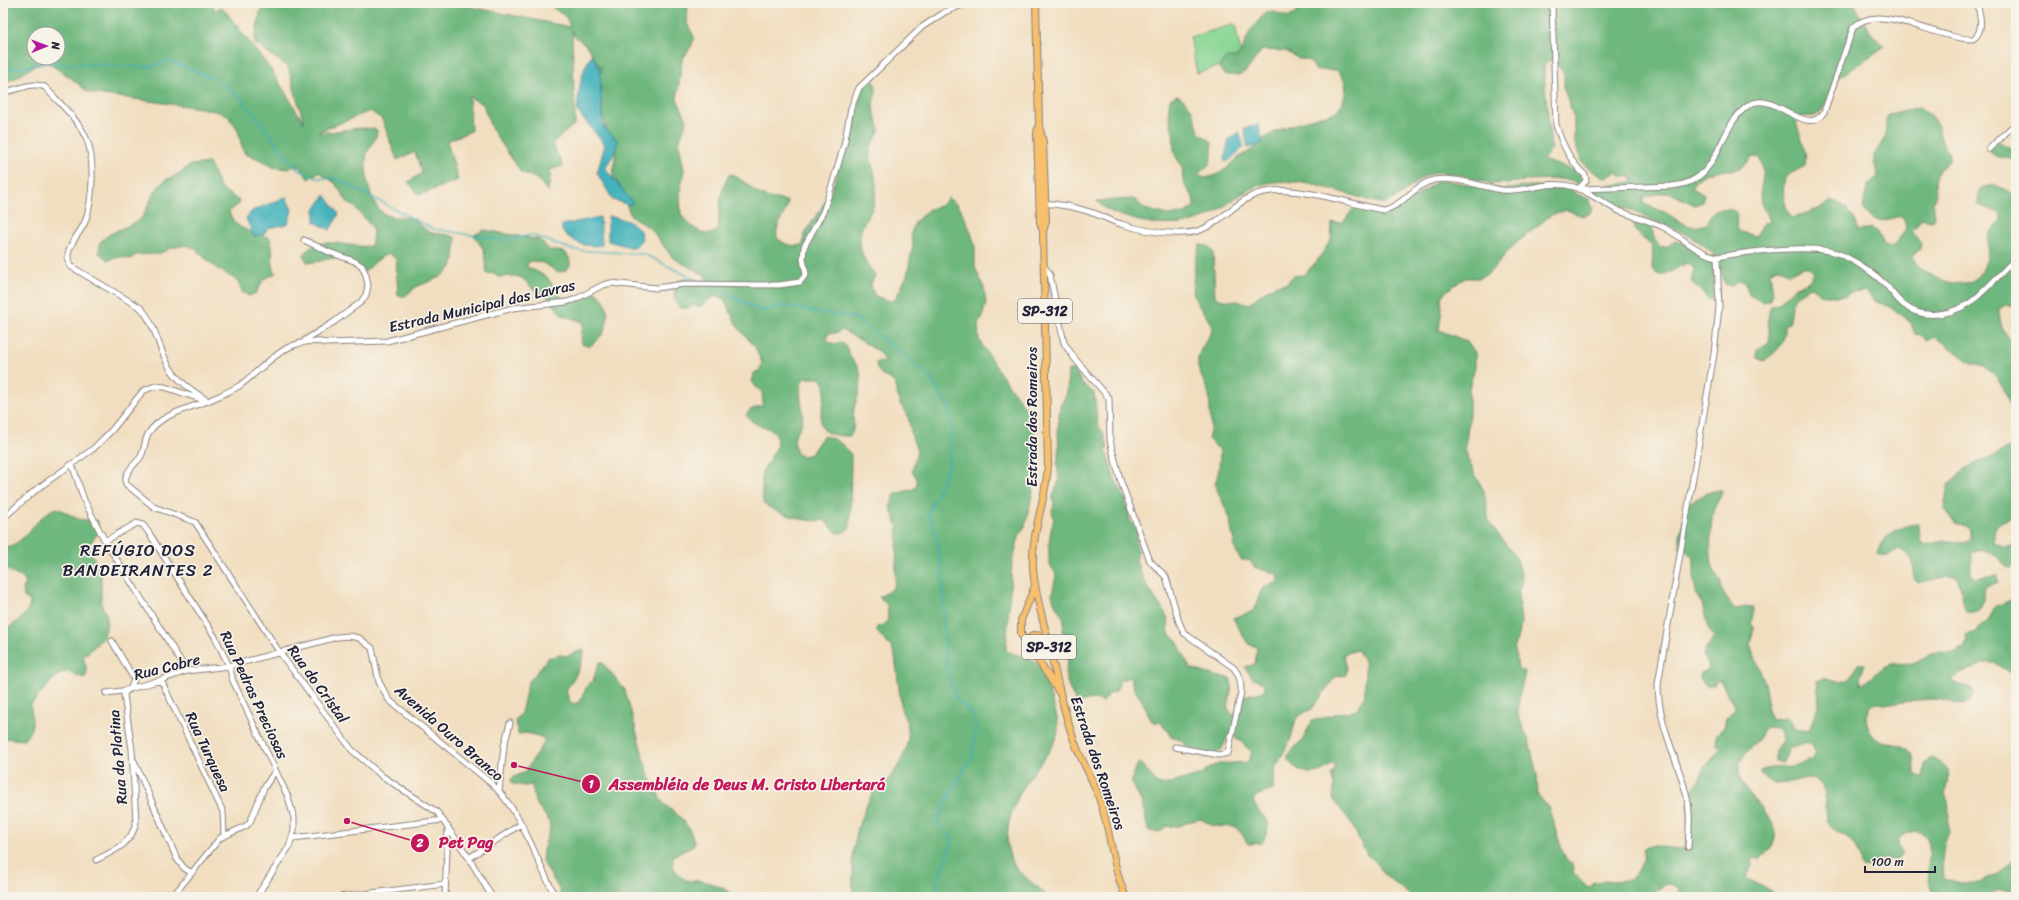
<svg xmlns="http://www.w3.org/2000/svg" width="2019" height="900" viewBox="0 0 2019 900" font-family="Sriracha,sans-serif">
<style>
.green{fill:#88d694;stroke:#557c68}
.forest{fill:#6eb77e;stroke:#486c5c;fill-rule:evenodd}
.water{fill:#42b2bc;stroke:#326a7c}
.lines{fill:none;stroke-linecap:round;stroke-linejoin:round}
.stream{stroke:#42b2bc;stroke-width:1.5}
.minor-casing{stroke:#8a807e;stroke-width:7}
.major-casing{stroke:#8a807e;stroke-width:8}
.minor{stroke:#fff;stroke-width:5}
.major{stroke:#f7c06c;stroke-width:6}
.labels{text-anchor:middle;stroke-width:3.5;stroke-linejoin:round;paint-order:stroke}
.shield{fill:#f7f3e8;stroke:#62616f;stroke-width:1}
.shield-label{font-size:14px;font-weight:bold;fill:#22223b}
.street-label{font-size:15px;fill:#22223b;stroke:#f7f3e8}
.quarter-label{font-size:17px;letter-spacing:1px;fill:#22223b;stroke:#f7f3e8}
.leader{fill:none;stroke:#c2185b;stroke-width:1.5}
.callout-dot{fill:#c2185b;stroke:#f7f3e8;stroke-width:1.5}
.mark-label{font-size:12px;text-anchor:middle;font-weight:bold;fill:#fff}
.callout-label{font-size:16px;text-anchor:middle;font-weight:bold;fill:#c2185b;stroke:#f7f3e8;stroke-width:3.5;stroke-linejoin:round;paint-order:stroke}
</style>
<rect width="100%" height="100%" fill="#f7f3e8"/>
<filter id="ink" filterUnits="userSpaceOnUse"><feTurbulence type="fractalNoise" baseFrequency=".025" numOctaves="2"/><feDisplacementMap in="SourceGraphic" scale="8" xChannelSelector="R" yChannelSelector="G"/><feConvolveMatrix kernelMatrix="1 2 1 2 8 2 1 2 1" color-interpolation-filters="sRGB"/></filter>
<filter id="wash" filterUnits="userSpaceOnUse"><feTurbulence type="fractalNoise" baseFrequency=".012" numOctaves="4" result="noise"/><feDisplacementMap in="SourceGraphic" scale="16" xChannelSelector="R" yChannelSelector="G"/><feGaussianBlur stdDeviation="0.9" result="paint"/><feColorMatrix in="noise" values="0 0 0 0 0 0 0 0 0 0 0 0 0 0 0 0 0 1.4 0 .05"/><feComposite in="paint" operator="in"/></filter>
<g filter="url(#wash)">
<rect width="100%" height="100%" fill="#f1dec0"/>
<!-- green -->
<path class="green" d="M1235,24L1242,60L1197,73L1190,37Z"/>
<!-- forest -->
<path class="forest" d="M3,3H214L213,11L221,7L225,11L272,71L304,123L288,67L254,43L262,3H451L570,27C565,9 557,15 549,3H688L687,23L694,37L692,45L682,60L677,99L687,120L679,142L684,170L680,192L681,215C690,226 705,241 718,230C720,211 718,191 730,174C742,178 751,189 761,195C770,200 780,198 788,202C786,214 774,226 777,238C785,245 793,247 803,245L804,235L830,194L847,145L863,88L866,81H874C879,91 873,96 873,107C874,115 879,121 879,130C878,138 872,142 870,149C868,161 877,173 876,185C876,192 875,202 872,209C870,215 865,219 863,225C855,245 863,259 875,275L870,286L875,296L889,301H894L907,276L913,245L911,233L915,222L929,209L940,206L948,198L957,205L961,210L970,230L975,245V267L984,288L986,303L982,318L978,325L979,340L1000,373L1033,419L1035,482L1025,526L1020,534L1012,562L1006,651L1034,661L1047,673C1048,679 1048,686 1049,692C1053,707 1061,720 1057,736C1052,750 1040,762 1032,774C1015,798 998,835 1013,864C1017,872 1040,888 1048,897H855C852,889 853,881 853,873C852,844 858,818 873,793C877,787 884,785 889,779C904,760 916,735 902,712L895,656L891,647L876,631L877,627L884,625L888,619L887,605L879,597L891,590L895,584L898,527L890,507L895,494L913,489L917,486V479L912,471L917,451L912,437L908,416L900,404L894,382C886,376 877,375 876,363L879,361L884,363L885,362L879,352L870,346L846,332L841,330L837,333H828L827,341L834,344L841,342C848,347 848,353 852,360C854,362 857,364 858,367C865,380 857,397 854,409C852,419 856,428 850,436C803,437 827,410 825,383L819,378H804C793,396 812,416 796,433L794,440L797,454L804,456L811,454L823,436C835,437 844,445 851,455L850,527L845,532L837,533L824,520C808,524 777,513 764,504L762,496V472L777,447L776,433C766,425 754,427 746,415L750,410L763,405L762,391L756,387L752,381L754,373L760,370L762,363L755,347L738,327L724,299L719,296L712,297L701,306H690L689,308H680C672,299 673,291 678,281L685,279L706,283V276L673,258L650,228L631,216L617,181L613,178C613,164 618,150 615,137L608,133L605,126L598,76L602,70L586,45L574,36L572,30L575,124L552,143L563,166L551,169L548,192L538,179L521,172L491,128L483,104L469,97L471,131L447,141L458,180L419,195L408,182L422,173L415,152L397,160L382,119L370,111L318,132C336,134 361,124 377,130C377,142 366,149 366,158C365,175 370,209 388,216C395,218 405,216 412,219C420,222 424,231 432,233C441,235 448,233 456,238L454,260L452,267L440,277L416,287L405,296H398L396,259L390,254C377,256 372,268 361,274C355,270 351,262 345,259C333,254 321,264 307,262L303,255C320,232 348,249 371,246L373,233L372,227L354,206L348,203L335,183L319,172L308,179L301,167L294,166L288,169L273,167L259,159L245,154C238,142 242,129 230,120V117L223,113L201,108L89,93L71,78L48,63L34,66L14,79L7,81L3,79ZM34,34H58V58H34Z
M1302,3H1324L1331,8H1339L1342,3H1854C1862,19 1870,36 1885,46L1838,78L1821,112L1815,116L1800,117L1796,122C1800,137 1808,150 1805,166L1786,176C1781,188 1784,208 1792,218L1821,208L1831,201L1838,202L1847,208L1848,213L1855,217L1858,231L1872,228L1878,232L1884,245L1892,247L1906,230L1905,222L1901,216C1884,219 1876,228 1863,208L1867,186L1878,176L1874,162V155L1886,136V121L1889,114L1919,107L1931,116L1937,125L1943,145L1950,153V160L1939,170L1935,177L1936,195L1933,202L1935,215L1934,220L1930,221L1922,218L1912,231L1921,244L1920,249L1913,256C1913,263 1923,270 1929,274C1954,287 1980,291 1987,257C1988,251 1987,244 1988,238C1989,231 1997,227 2001,221L2000,213L1979,205V190C1991,181 2005,188 2016,197V305H2005L1999,309C1999,325 2005,335 2016,346V418L2003,388L1995,375L1985,367L1971,363L1936,337L1927,341L1921,335L1915,334L1911,323L1891,307L1876,302L1866,291L1851,292L1845,296H1823L1811,287C1793,294 1789,304 1790,322L1784,326C1785,346 1779,349 1764,361L1757,358V350L1769,342C1771,330 1765,317 1771,306L1778,304L1795,288L1809,281L1814,273L1809,267H1802L1789,274L1783,269L1776,268L1770,272L1773,294L1769,301L1762,302L1749,295L1745,281H1738L1732,286L1725,284L1721,269L1715,266C1711,277 1717,291 1710,301L1691,281L1694,269L1690,263C1677,265 1671,276 1657,274L1652,269L1653,247L1635,231L1634,224L1639,218L1646,220L1653,226C1652,235 1654,240 1660,247L1668,246L1675,241L1689,245L1708,257L1715,256C1707,244 1673,226 1659,223L1595,195V188L1631,182L1633,177L1621,176L1616,172L1607,178H1603L1582,163L1574,141V118L1564,89V74L1556,62L1549,60L1544,65V73L1551,149L1543,160L1579,172L1583,178L1584,185L1562,179L1524,180V182L1492,184L1461,175L1436,172L1423,177L1402,194L1385,204C1347,196 1306,176 1267,183C1251,186 1234,199 1222,208C1196,228 1159,228 1129,218C1117,214 1105,211 1097,201L1134,199L1145,209L1168,215L1183,214L1194,207C1194,191 1188,194 1184,183C1182,178 1183,172 1182,167C1181,163 1176,159 1175,154C1173,147 1174,140 1173,132C1170,120 1167,112 1170,99L1177,95C1193,104 1195,117 1199,133L1212,142C1213,156 1212,167 1198,173L1204,178C1219,176 1226,169 1237,159C1241,155 1245,154 1250,151C1255,147 1260,141 1266,137C1281,127 1303,122 1320,116C1326,115 1332,115 1337,110C1348,98 1349,81 1337,70H1315L1312,63L1307,59H1299L1286,51L1262,50C1249,65 1248,80 1224,74L1220,68L1222,61L1228,58H1235L1241,53L1250,31L1266,12H1274L1289,17L1295,14ZM1751,157H1758C1770,172 1757,188 1761,203C1763,210 1769,215 1770,223H1763L1756,236L1741,232L1736,227L1737,213L1730,209H1716L1710,216L1708,223C1687,233 1678,218 1662,211C1655,208 1649,207 1642,202L1646,196L1668,192L1695,205L1702,202L1704,195L1691,187C1710,158 1739,182 1751,157Z
M1999,142L2016,151V160L1997,157L1991,153V146Z
M209,163L220,188L239,201V204L229,211C234,231 253,231 270,238C275,249 269,261 276,273L263,280L256,293L249,296L242,292L240,285L235,279L216,268L194,248L186,245L171,248L158,254L135,255L132,259L121,257L108,260L99,253L100,242L110,234L138,221L143,216L155,191L165,180L173,177L191,165Z
M1438,181H1448L1501,190L1530,186L1568,187L1576,194L1589,199L1593,208L1589,214L1582,216L1567,210L1551,215L1513,246L1488,274L1479,278H1465L1447,290L1441,299L1442,308L1439,330L1466,341L1475,352V367L1469,388V419L1465,449L1470,464L1484,491L1489,522L1517,559L1521,574L1522,582L1518,592L1521,623L1519,635L1513,648C1518,656 1516,662 1519,671H1524L1525,673L1519,697L1518,716L1529,741L1537,775L1538,796L1548,806L1563,853L1567,860L1574,866L1573,873L1588,888L1592,886L1593,882L1629,880L1636,874L1643,861V850C1656,839 1669,854 1684,848L1687,842L1689,795L1699,780L1703,769L1714,757L1722,746L1716,745L1717,734L1724,727L1726,718L1735,708L1720,680H1716L1714,685C1707,688 1704,685 1700,680L1701,673L1709,669L1703,656L1706,648L1714,638L1708,628L1702,604L1697,596L1694,582V559L1686,551L1680,548V533L1688,503C1700,498 1708,490 1722,490C1721,499 1714,505 1713,513C1710,525 1710,553 1712,565C1714,572 1717,576 1721,582C1720,593 1729,599 1733,609L1736,610L1745,606L1753,607L1754,611L1751,623L1754,627L1750,645L1765,683L1768,700L1767,710L1771,720L1788,718L1795,729L1809,731L1810,728L1819,703L1817,681L1824,678C1842,685 1850,683 1858,664H1865L1860,678L1862,685L1883,667L1892,664L1916,663L1929,654L1936,652L1958,653L1959,649H1963L1967,642L1966,635L1977,632L1980,626L1987,621L1994,607L2016,598V676L1995,663H1982L1951,679L1956,684L1971,688L1974,694L1971,701C1957,708 1948,699 1933,699C1918,699 1905,702 1890,704C1886,705 1883,703 1878,703C1866,704 1864,717 1868,727C1879,754 1900,735 1912,754C1915,761 1914,768 1916,775L1923,778L1925,763L1931,758C1950,767 1952,774 1945,794C1952,806 1947,820 1949,832C1942,847 1941,863 1943,879L1957,882H1981L1995,876L2016,858V894C2003,889 2000,887 1989,897H1937C1933,892 1929,887 1928,881C1925,869 1936,840 1922,833C1913,829 1907,833 1899,838L1898,845L1902,852C1897,865 1887,856 1877,861C1871,863 1868,867 1862,868C1859,860 1860,849 1853,842C1845,834 1833,832 1828,821C1823,808 1830,790 1817,781C1801,770 1776,799 1760,771C1773,765 1785,770 1797,765C1802,764 1806,761 1812,760L1815,755L1811,745L1806,742L1789,748L1783,763L1775,761V750L1782,742L1781,733L1778,728L1767,727L1763,730C1759,746 1739,753 1739,768C1737,798 1792,818 1770,850C1767,854 1762,856 1758,860L1756,858L1752,860V865L1746,878L1767,889L1776,897H1743L1740,895L1737,897H1683L1678,887L1671,884L1664,885L1648,897H1627L1620,892L1614,897H1412L1385,875L1374,860L1367,855L1350,821L1333,799L1334,785L1331,775L1335,769V764H1332C1318,777 1300,776 1288,760V755L1303,739L1312,721L1339,713L1355,711L1364,699L1365,692V664L1358,650L1343,654L1347,668L1346,675L1335,677L1312,709L1305,712L1296,719L1290,741L1275,768L1273,790L1258,795L1253,800C1260,824 1278,812 1262,843L1248,844L1240,831L1235,827L1213,826L1201,819C1185,821 1184,828 1166,826C1162,832 1155,834 1148,830L1142,803L1131,781L1137,765L1140,763L1159,785C1169,786 1191,775 1205,774V771L1218,764L1248,762L1252,752L1230,732L1222,749L1216,754L1209,757L1195,753L1189,749L1182,741L1171,736L1161,722L1156,723L1152,721L1141,699L1134,689L1130,677L1120,680L1116,691L1109,694L1102,703L1098,700C1090,699 1085,699 1078,705L1069,688L1065,673L1069,655L1068,639L1063,632L1064,619L1055,604L1052,595L1056,575C1055,571 1051,568 1050,564C1047,553 1050,529 1054,519L1052,511L1054,506L1053,496L1059,481L1057,464L1059,456L1058,428L1060,406L1067,393L1068,370H1075L1082,384L1094,393L1098,426L1103,432L1108,448L1106,451L1114,478L1125,498L1130,521L1135,526L1137,534L1136,543L1138,552L1136,561L1145,583L1165,613L1168,620L1169,634L1176,639L1190,668L1215,676L1230,678L1232,685L1228,709L1234,716C1239,710 1240,701 1246,696C1252,692 1259,695 1265,689L1264,683L1253,679L1245,667L1255,664L1257,647L1248,644L1233,618L1251,612L1256,607L1260,593L1264,587L1278,582L1277,574L1254,567L1250,560H1241L1233,545L1235,539L1232,534L1230,518L1215,485L1219,470L1220,450L1208,439L1211,427L1209,395L1198,367V359L1200,351L1212,331C1211,318 1202,313 1196,301C1190,291 1195,256 1200,245L1208,246L1213,252L1215,297C1226,303 1237,299 1249,304C1259,295 1274,283 1287,283L1293,276L1304,275L1317,261L1331,240L1332,223L1343,222L1355,207L1388,213L1399,208Z
M484,230L535,239L540,240L549,250L565,252L570,259V266L565,271L557,272C548,265 542,261 530,261L526,266L547,277L560,296L566,299H574L594,292C611,299 611,322 601,336C598,340 593,343 589,347L582,344C580,336 583,330 583,322L562,315L546,296L533,289L522,278L515,276L498,277L493,273L487,274L484,250L474,235Z
M2016,445V515C2000,523 1993,521 1994,542L2001,545L2002,547H2013L2016,549L2015,565L2012,568H2009C1997,558 1988,545 1971,553V571L1973,578L1997,575L1998,582L1984,588C1982,602 1985,614 1966,612C1962,600 1962,589 1957,577L1948,576L1918,583L1913,578C1915,562 1913,555 1898,549C1891,556 1887,557 1878,554C1878,537 1903,524 1919,524L1920,540L1924,545C1932,544 1943,540 1951,541C1959,542 1963,546 1971,539V531L1967,526L1957,525L1945,509L1944,501L1949,485L1964,469Z
M56,508C64,510 69,515 76,518C83,521 91,519 98,521V533L88,546L101,573V603L107,616V623L104,637L83,657L87,671L85,678C78,677 73,672 66,672C56,673 38,697 31,705C31,722 36,725 24,740L3,738V632C14,623 30,616 30,601L24,597L23,589L26,583L22,577C6,574 3,562 3,547C27,546 32,518 56,508Z
M582,650L584,651C582,665 574,679 566,690L569,700L573,704L580,702L587,686L593,681L598,665L601,661L625,690L648,774L663,803L681,818L690,830L694,840L693,846L683,850L673,857C671,865 677,876 686,880C690,882 697,880 702,881C714,883 727,890 737,897H561L559,889L542,861L543,850L550,829L549,821L535,802L532,785L525,786L513,784L511,781L512,778L525,772L544,742V738L527,733L518,734L515,721L521,713L528,683L548,658L560,655L567,656Z"/>
<!-- water -->
<path class="water" d="M592,54L600,69L603,126L618,141L614,154L605,168L633,203L629,205L613,200L597,173L605,145L577,111C579,89 580,72 592,54Z
M1258,124L1263,143L1248,148L1244,129Z
M1239,132L1244,147L1227,162L1224,161L1229,139Z
M325,195L339,214L330,230L315,222V210Z
M286,197L292,210L288,224L268,228L263,235L253,236L246,218L252,211Z
M608,216C622,219 641,222 642,239L634,248L608,241Z
M600,217L602,245C585,248 574,243 562,231V225Z"/>
<g class="lines">
<!-- stream -->
<path class="stream" d="M3,67L9,69L48,63L148,67L169,61L213,78L240,97L297,169L317,178L337,179L433,229L504,240L532,235L573,250L644,254L700,282
M709,286L763,311L782,306L855,318L929,375L952,413L949,464L928,515L937,536L943,584L946,665L949,678L956,698L974,716L976,728L973,755L945,803L937,822L947,831L953,841L937,882L939,893L942,897"/>
</g>
</g>
<g filter="url(#ink)">
<g class="lines">
<!-- minor casing -->
<g class="minor-casing">
<path id="minor" d="M1552,3L1556,125C1562,144 1570,162 1585,175L1586,181L1578,189
M3,92C18,91 30,81 45,87C59,103 79,120 87,140C95,161 93,200 85,222C79,236 62,249 70,266L141,308C156,325 158,348 169,366C178,382 193,391 208,401C218,396 229,392 239,386C268,365 287,334 327,343L387,341L513,308L567,302L576,299L603,285L611,283L656,288L685,284L779,285L800,282L806,274L803,259L804,247L823,212L832,185L844,145L851,108L859,88L922,27L945,12L967,3
M1989,149L2016,123
M1580,189L1672,186C1723,182 1715,128 1749,105C1774,89 1807,140 1824,112L1853,28C1878,0 1937,40 1973,39C1985,31 1980,14 1977,3
M1042,203C1058,204 1075,207 1090,212C1101,215 1110,221 1121,224C1140,230 1164,234 1184,233C1213,233 1228,207 1252,196C1284,180 1348,204 1383,210C1403,207 1414,184 1434,180C1453,176 1483,187 1502,190C1527,193 1547,179 1574,187C1589,192 1603,203 1617,210C1633,217 1650,220 1665,228C1683,238 1697,253 1717,257C1746,252 1819,242 1844,256C1858,263 1875,274 1886,285C1892,292 1897,300 1904,305C1922,320 1949,315 1968,304C1980,297 2004,270 2016,258
M304,240L329,252L354,261L362,266L366,275L368,286L366,295L361,302L334,322L305,340
M1044,266L1050,275L1064,343L1075,359L1109,398L1110,440L1112,449L1121,482L1150,561L1166,577L1179,622L1184,633L1234,668C1240,676 1241,682 1241,692L1228,753L1219,755L1175,747
M208,401C189,408 159,415 148,434C144,442 145,451 140,458C134,465 123,474 126,484L154,507L195,522L280,653L352,750L382,776L437,812L469,858L492,897
M72,464L84,500L105,541L187,671
M3,518L37,489L93,449L112,430L143,391L155,386L165,387L203,400
M105,541L137,523L143,525L149,533L215,637L229,666L233,681L288,797L294,818V830L289,847L256,897
M161,680L223,812L224,835
M106,693L122,691L161,680L187,671L229,666L337,637L349,636L359,638L372,648L379,682L389,700L492,784C524,815 535,859 556,897
M134,761L177,859L184,868L192,873
M499,792L504,746L510,723
M293,838L443,820
M1688,847C1689,829 1691,811 1686,793C1676,756 1658,723 1658,684L1714,354L1719,307L1717,257
M469,858L521,824
M96,860C114,851 132,844 136,822L132,750L124,695L125,692L131,688L134,679L112,641
M172,897L220,838L246,826L250,822L264,788L275,771
M339,897L445,884
M445,897L448,827"/>
</g>
<!-- major casing -->
<g class="major-casing">
<path id="major" d="M1036,3L1039,125L1037,133L1040,222L1043,231
M1039,125L1043,142L1046,221L1043,232L1048,466C1046,500 1031,532 1033,567C1034,591 1042,614 1047,638C1056,673 1062,709 1075,743C1082,763 1094,780 1100,801C1111,832 1112,867 1126,897
M1035,586L1021,620V634L1059,692
M1029,648L1030,638L1033,635L1047,636"/>
</g>
<!-- minor -->
<use href="#minor" class="minor"/>
<!-- major -->
<use href="#major" class="major"/>
</g>
</g>
<g class="labels">
<!-- shield labels -->
<g class="shield">
<rect x="1018" y="299" width="54" height="24" rx="3"/>
<rect x="1022" y="635" width="54" height="24" rx="3"/>
</g>
<g class="shield-label">
<text x="1045" y="316">SP-312</text>
<text x="1049" y="652">SP-312</text>
</g>
<!-- street labels -->
<g class="street-label">
<text transform="translate(482 306) rotate(-13)" y="5">Estrada Municipal das Lavras</text>
<text transform="translate(1032 417) rotate(-90)" y="5">Estrada dos Romeiros</text>
<text transform="translate(167 667) rotate(-14)" y="5">Rua Cobre</text>
<text transform="translate(318 684) rotate(54)" y="5">Rua do Cristal</text>
<text transform="translate(254 695) rotate(65)" y="5">Rua Pedras Preciosas</text>
<text transform="translate(449 733) rotate(41)" y="5">Avenida Ouro Branco</text>
<text transform="translate(208 752) rotate(65)" y="5">Rua Turquesa</text>
<text transform="translate(118 757) rotate(-95)" y="5">Rua da Platina</text>
<text transform="translate(1098 763) rotate(71)" y="5">Estrada dos Romeiros</text>
</g>
<!-- quarter labels -->
<g class="quarter-label">
<text x="138" y="556">REFÚGIO DOS<tspan x="138" dy="20">BANDEIRANTES 2</tspan></text>
</g>
</g>
<!-- callouts -->
<path class="leader" d="M514 765L591 784M347 821L420 843"/>
<g class="callout-dot">
<circle cx="514" cy="765" r="4"/>
<circle cx="347" cy="821" r="4"/>
<circle cx="591" cy="784" r="10"/>
<circle cx="420" cy="843" r="10"/>
</g>
<g class="mark-label">
<text x="591" y="788">1</text>
<text x="420" y="847">2</text>
</g>
<g class="callout-label">
<text x="747" y="790">Assembléia de Deus M. Cristo Libertará</text>
<text x="466" y="848">Pet Pag</text>
</g>
<!-- margin -->
<rect width="2019" height="900" fill="none" stroke="#f7f3e8" stroke-width="16"/>
<!-- north arrow -->
<g transform="translate(46 46) rotate(89)"><circle r="19" fill="#f7f3e8" stroke="#a29fa3"/>
<path d="M0-3L7 15L0 10L-7 15Z" fill="#b5179e"/>
<text y="-6" font-size="11" font-weight="bold" text-anchor="middle" fill="#22223b">N</text>
</g>
<!-- scale -->
<path d="M1865 866v6h70v-6" fill="none" stroke="#22223b" stroke-width="2"/>
<text x="1871" y="866" font-size="12" fill="#22223b" stroke="#f7f3e8" stroke-width="3" paint-order="stroke">100 m</text>
</svg>
